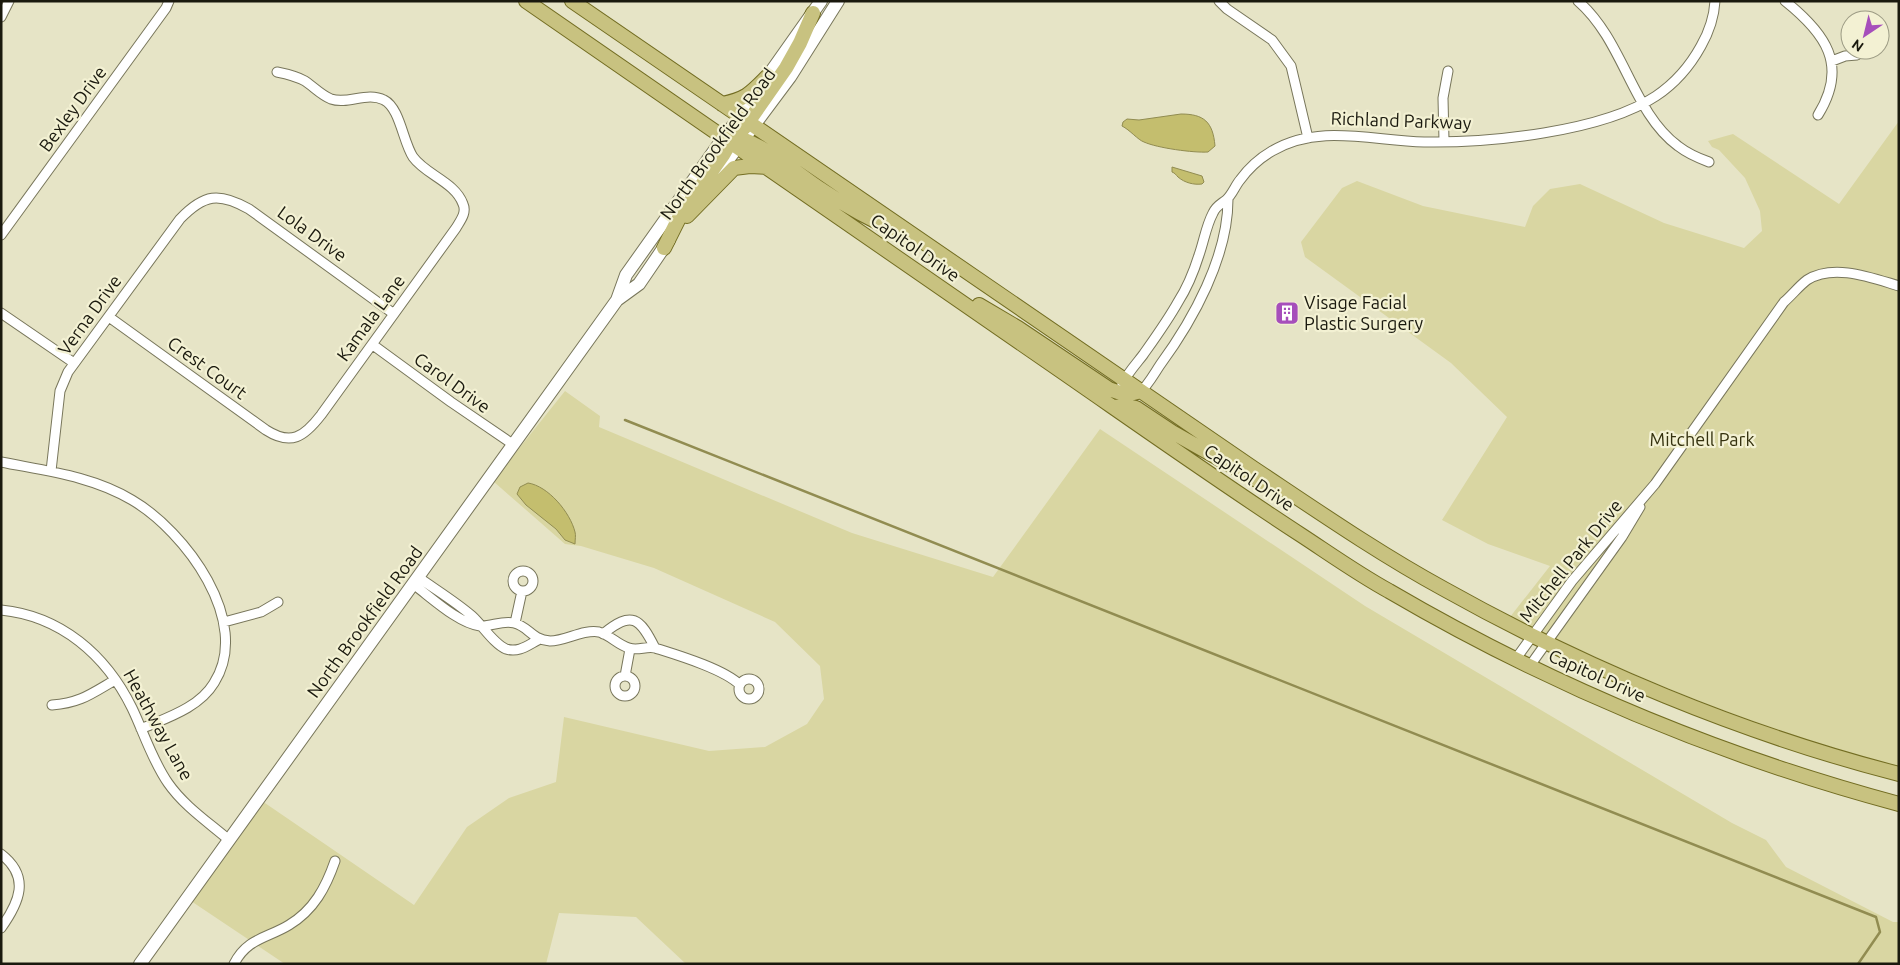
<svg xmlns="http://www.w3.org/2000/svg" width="1900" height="965" viewBox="0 0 1900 965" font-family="Ubuntu,sans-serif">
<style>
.green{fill:#d9d6a2}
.water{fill:#c4be6e;stroke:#918c51}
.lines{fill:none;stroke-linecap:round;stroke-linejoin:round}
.stream{stroke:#918c51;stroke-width:2.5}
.street-casing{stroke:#78765b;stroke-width:11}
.secondary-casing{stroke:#78765b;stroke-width:14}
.primary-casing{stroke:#736d22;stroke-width:16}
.street{stroke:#fff;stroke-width:9}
.secondary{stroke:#fff;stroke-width:12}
.primary{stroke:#c8c280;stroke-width:14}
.labels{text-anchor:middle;stroke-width:4.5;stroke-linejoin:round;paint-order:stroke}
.street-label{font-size:18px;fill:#1a190e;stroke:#f3f1d3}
.poi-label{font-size:18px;fill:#1a190e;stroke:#f3f1d3;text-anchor:start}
.park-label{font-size:18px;fill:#35320f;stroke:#f3f1d3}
</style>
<rect width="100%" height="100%" fill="#e6e4c6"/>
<!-- green -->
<path class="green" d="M1899,121V767C1764,732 1636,678 1510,617L1550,566L1488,544L1442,520L1507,417L1451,363L1305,257L1301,242L1342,188L1357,181L1423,206L1525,227L1533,206L1550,189L1580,184L1664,223L1744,248L1762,231L1760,211L1745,178L1719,150L1712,147L1708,141L1733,134L1839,204Z
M565,391L600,416L599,427L852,533L993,577L1100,429L1365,606L1732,823L1766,840L1786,867L1893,922H1899V964H686L636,917L559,913L546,964H285L191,901L262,801L414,905L467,827L509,798L556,782L564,717L709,751L765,747L807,724L824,699L820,666L775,622L654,568L581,546L565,544L493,481Z"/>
<!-- water -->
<path class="water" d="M1181,114C1204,114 1213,122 1215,146L1208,152C1194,153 1157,148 1144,142C1138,140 1130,130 1122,126L1123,122L1127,119L1139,120Z
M1172,167L1202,176L1204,182L1202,184C1194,185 1185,183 1178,177C1176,175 1175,173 1172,172Z
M528,483C548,486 570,512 575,532C576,535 575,540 575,544L565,540L556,529L526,505L517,494L520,487Z"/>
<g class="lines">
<!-- stream -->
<path class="stream" d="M625,420L1876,917L1880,932L1858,964"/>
<!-- street casing -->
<g class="street-casing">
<path id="street" d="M1219,1L1227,9L1272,40L1291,66L1308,138
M1578,1C1624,41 1632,112 1678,146C1687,153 1698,158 1709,162
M1785,1C1825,33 1849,65 1818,115
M1,17L9,1
M1832,61L1845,56L1857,55
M1444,141L1443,98L1448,71
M1,235L166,8L169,1
M1,313L74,363
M109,317L266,430C291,446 304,437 321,415L456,228C460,221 467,213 463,204C455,182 426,175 413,157C403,142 400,108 384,100C367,91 348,105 331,99C321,95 314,87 305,81C296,76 287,74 277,72
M373,345L451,402L514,445
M1122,384C1127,374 1136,364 1143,355C1155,338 1168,320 1178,302C1187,288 1194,271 1199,255C1204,241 1206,226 1213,213C1216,206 1221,204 1226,200C1232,195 1235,186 1240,180C1248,169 1260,158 1272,151C1319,123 1373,141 1424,142C1489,143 1602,132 1656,96C1674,84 1690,66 1701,46C1709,32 1714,18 1715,1
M1139,393C1147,387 1154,374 1160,365C1193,320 1228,257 1228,199
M1,462C46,471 92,476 132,500C185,531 253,622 214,683C199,708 166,718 141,729
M51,471L60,391L68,372L180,219C204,194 219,192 249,209L394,314
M513 581a10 10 0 1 1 20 0a10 10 0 1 1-20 0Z
M418,577C436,590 456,602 472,616C482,625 494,644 506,649C519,653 528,645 538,640
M413,584C432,598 458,623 480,626C491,627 502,620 514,623C530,627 530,639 550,641C566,641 583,629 599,632C610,635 618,645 629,648C638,651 646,646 655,648C677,655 724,669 740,685
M1,610C61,616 106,655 132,708C144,733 152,760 168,783C184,806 208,822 229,840
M224,622L261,612L278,602
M515,623L522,591
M603,634C632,610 640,618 655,648
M1515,660L1572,581L1655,484L1784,302C1792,295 1799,286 1807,280C1834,263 1872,278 1899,286
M1529,667L1622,537L1640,507
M625,676L630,649
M615 686a10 10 0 1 1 20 0a10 10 0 1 1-20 0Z
M739 689a10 10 0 1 1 20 0a10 10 0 1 1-20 0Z
M52,705C80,703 91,694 115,680
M1,854C31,877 19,903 1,928
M234,964C247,938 268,938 289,925C314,910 326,887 335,861"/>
</g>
<!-- secondary casing -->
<g class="secondary-casing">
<path id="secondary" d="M713,180L790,77L838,1
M617,300L626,275L724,137L749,106L768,76L821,1
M140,964L617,300L639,284L669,240"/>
</g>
<!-- primary casing -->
<g class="primary-casing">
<path id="primary" d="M526,1C700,122 874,243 1048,362C1132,420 1215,479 1301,535C1330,554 1358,574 1389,591C1548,684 1720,756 1899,804
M572,1L1253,468C1316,510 1378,553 1444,589C1585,668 1743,734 1899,774
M722,104C747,99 751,93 768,76
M744,128L786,68L800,43L813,13
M725,137C751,132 799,176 822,190C846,206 871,220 897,231
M687,216L734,168L750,166L767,167
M664,248L680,216L723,155L735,134
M979,305L1018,328L1109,389L1126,395L1141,391
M1113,407L1127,406L1136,408L1172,432L1262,483"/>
</g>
<!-- street -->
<use href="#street" class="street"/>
<!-- secondary -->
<use href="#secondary" class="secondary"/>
<!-- primary -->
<use href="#primary" class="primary"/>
</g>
<!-- icons -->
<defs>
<g id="building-square" transform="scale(1.25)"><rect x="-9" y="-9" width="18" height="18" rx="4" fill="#a64ebb" stroke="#f3f1d3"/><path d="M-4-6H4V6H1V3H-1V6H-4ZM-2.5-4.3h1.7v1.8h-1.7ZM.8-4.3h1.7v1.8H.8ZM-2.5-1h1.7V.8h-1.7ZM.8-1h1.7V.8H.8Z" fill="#fff"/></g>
</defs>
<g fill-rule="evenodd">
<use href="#building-square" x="1287" y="313"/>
</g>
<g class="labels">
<!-- street labels -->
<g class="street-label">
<text transform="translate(73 109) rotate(-54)" y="6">Bexley Drive</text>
<text transform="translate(1401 121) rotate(2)" y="6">Richland Parkway</text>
<text transform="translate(718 144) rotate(-54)" y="6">North Brookfield Road</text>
<text transform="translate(312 234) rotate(36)" y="6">Lola Drive</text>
<text transform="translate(915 248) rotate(35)" y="6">Capitol Drive</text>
<text transform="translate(90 315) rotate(-54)" y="6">Verna Drive</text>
<text transform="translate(371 318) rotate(-54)" y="6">Kamala Lane</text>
<text transform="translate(207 368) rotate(36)" y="6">Crest Court</text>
<text transform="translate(452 383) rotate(36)" y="6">Carol Drive</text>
<text transform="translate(1249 478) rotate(34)" y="6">Capitol Drive</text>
<text transform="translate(1571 561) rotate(-51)" y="6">Mitchell Park Drive</text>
<text transform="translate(365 622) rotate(-54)" y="6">North Brookfield Road</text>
<text transform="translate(1597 676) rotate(24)" y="6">Capitol Drive</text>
<text transform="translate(158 725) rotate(61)" y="6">Heathway Lane</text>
</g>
<!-- poi labels -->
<g class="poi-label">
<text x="1304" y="309">Visage Facial<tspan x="1304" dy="21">Plastic Surgery</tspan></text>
</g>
<!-- park labels -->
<g class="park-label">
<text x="1702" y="446">Mitchell Park</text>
</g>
</g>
<!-- border -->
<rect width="1900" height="965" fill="none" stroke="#1a190e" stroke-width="5"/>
<!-- north arrow -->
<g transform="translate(1865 35) rotate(215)"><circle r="24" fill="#f3f1d3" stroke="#9c9b84"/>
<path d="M0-4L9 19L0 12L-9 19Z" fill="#a64ebb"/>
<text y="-8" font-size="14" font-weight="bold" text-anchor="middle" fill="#1a190e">N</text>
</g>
</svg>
